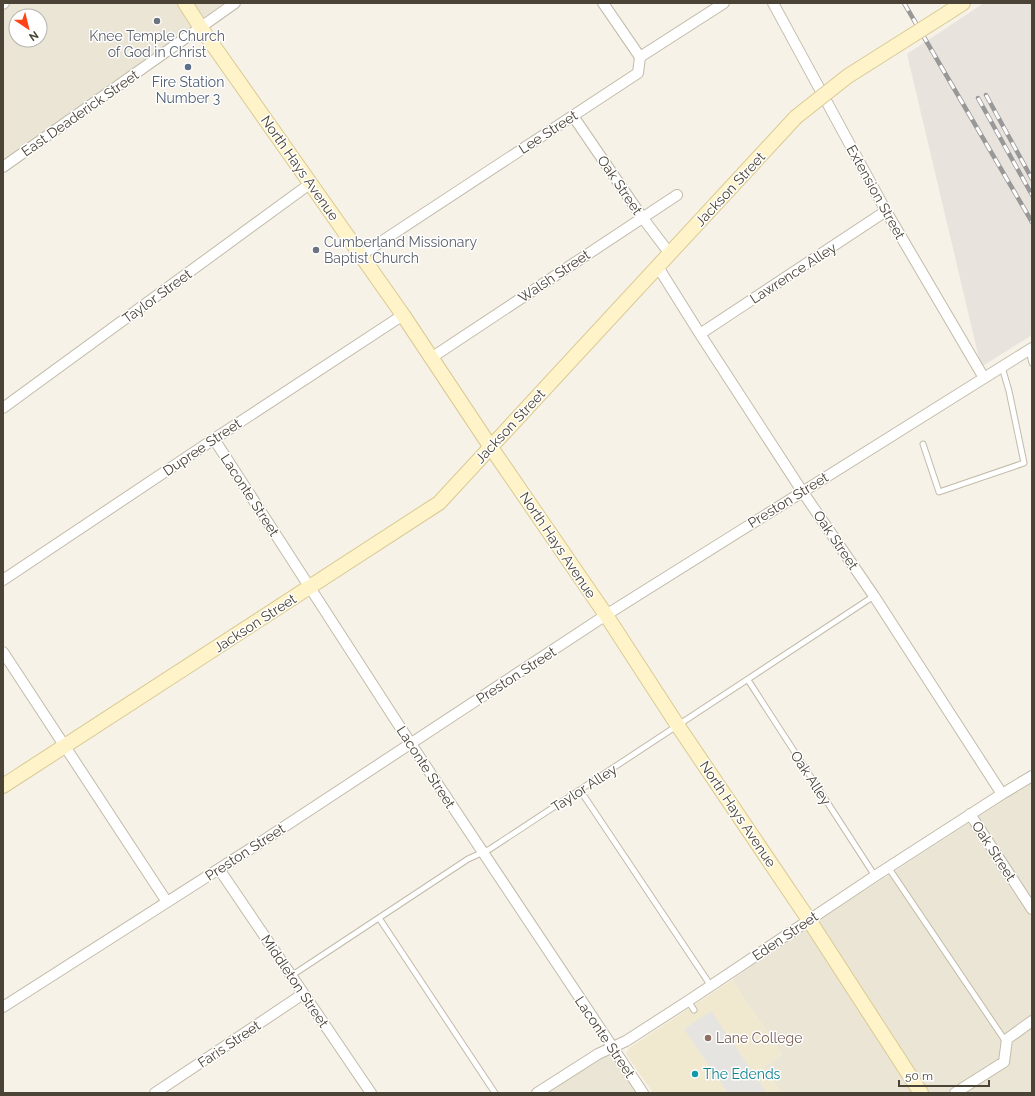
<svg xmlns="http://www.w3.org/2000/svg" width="1035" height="1096" viewBox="0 0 1035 1096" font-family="Raleway,sans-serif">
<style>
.residential{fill:#eae5d5;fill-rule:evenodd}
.industrial{fill:#e8e3dd}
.education{fill:#f0e9d0}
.parking{fill:#e6e4e0}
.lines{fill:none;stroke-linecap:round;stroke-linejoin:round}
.lane-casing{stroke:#c2bba9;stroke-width:7}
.street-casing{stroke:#c2bba9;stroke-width:12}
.secondary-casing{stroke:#daca93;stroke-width:16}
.lane{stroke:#fff;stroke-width:5}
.street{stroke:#fff;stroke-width:10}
.secondary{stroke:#fff4c9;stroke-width:14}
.rail-casing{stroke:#989898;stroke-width:4.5}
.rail{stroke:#fff;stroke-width:3;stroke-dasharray:9;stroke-linecap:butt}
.secondary-bridge-casing{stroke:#daca93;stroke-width:16;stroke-linecap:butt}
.secondary-bridge{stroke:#fff4c9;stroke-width:14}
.worship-dot{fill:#6b7280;stroke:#fff;stroke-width:1.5}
.service-dot{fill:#5c6f8a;stroke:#fff;stroke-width:1.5}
.education-dot{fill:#8d6e63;stroke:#fff;stroke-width:1.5}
.culture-dot{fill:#0f9aa8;stroke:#fff;stroke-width:1.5}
.labels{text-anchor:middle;stroke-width:3;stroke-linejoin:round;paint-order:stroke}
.worship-label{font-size:14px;fill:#5b616d;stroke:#fff}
.service-label{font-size:14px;fill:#4e5e75;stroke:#fff}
.street-label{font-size:14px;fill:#4a4336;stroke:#fff}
.education-label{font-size:14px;fill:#785e54;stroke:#fff;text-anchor:start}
.culture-label{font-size:14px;fill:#0d838f;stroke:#fff;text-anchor:start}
</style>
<rect width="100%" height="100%" fill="#f6f2e8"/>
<!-- residential -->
<path class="residential" d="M3,3H224L3,162ZM16,16H40V40H16Z
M1032,782V1093H781L764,1067L782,1054L732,980L784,943Z
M611,1051L638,1093H543Z"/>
<!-- industrial -->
<path class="industrial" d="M984,3H1032V335L981,367L907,54Z"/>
<!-- education -->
<path class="education" d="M732,980L782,1054L764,1067L781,1093H653L626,1054L629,1048Z"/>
<!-- parking -->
<path class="parking" d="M711,1011L767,1093H728L684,1029Z"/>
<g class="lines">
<!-- lane casing -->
<g class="lane-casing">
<path id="lane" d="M1029,350L1032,363
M923,444L939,492L1024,463L1009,391L1002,367
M748,680L875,876
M580,790L711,986
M888,867L1006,1042
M379,918L495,1093
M291,976L468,859L490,849L874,596
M688,1001L694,1010"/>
</g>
<!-- street casing -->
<g class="street-casing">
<path id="street" d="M603,3L640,57
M773,3L886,211L984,378
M3,4L4,3
M573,116L642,217L670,254
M3,167L235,3
M361,255L638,73L640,57L724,3
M658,267L700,334L802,491L874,596L1002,794
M700,334L886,211
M431,358L677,195
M3,408L311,183
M214,439L411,744L643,1093
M3,580L214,439L403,315
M3,652L167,902
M970,814L1032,909
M219,869L371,1093
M3,1007L261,842L606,615L1032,348
M155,1093L303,994
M537,1093L598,1054L626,1041L688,1001L875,876L1002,794L1032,776
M955,1093L1004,1062L1007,1039L1032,1021"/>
</g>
<!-- secondary casing -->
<g class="secondary-casing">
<path id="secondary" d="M185,3L201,28L403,315L490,446L606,615L678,726L809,920L921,1093
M946,14L963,3
M3,786L439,503L796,117"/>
</g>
<!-- lane -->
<use href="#lane" class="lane"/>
<!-- street -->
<use href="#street" class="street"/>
<!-- secondary -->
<use href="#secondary" class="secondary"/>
<!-- rail casing -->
<g class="rail-casing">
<path id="rail" d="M904,3L1032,222
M986,95L1032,179
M978,98L1032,195"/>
</g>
<!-- rail -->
<use href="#rail" class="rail"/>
<!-- secondary-bridge casing -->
<g class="secondary-bridge-casing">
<path id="secondary-bridge" d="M796,117L848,76L946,14"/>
</g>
<!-- secondary-bridge -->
<use href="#secondary-bridge" class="secondary-bridge"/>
</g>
<!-- markers -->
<g class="worship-dot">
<circle cx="157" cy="21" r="4"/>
<circle cx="316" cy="250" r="4"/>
</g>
<circle class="service-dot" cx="188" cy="67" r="4"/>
<circle class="education-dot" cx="708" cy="1038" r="4"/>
<circle class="culture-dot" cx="695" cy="1074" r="4"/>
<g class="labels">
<!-- worship labels -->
<g class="worship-label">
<text x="157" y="41">Knee Temple Church<tspan x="157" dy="16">of God in Christ</tspan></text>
<text x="324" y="247" text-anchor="start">Cumberland Missionary<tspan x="324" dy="16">Baptist Church</tspan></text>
</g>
<!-- service labels -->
<g class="service-label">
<text x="188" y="87">Fire Station<tspan x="188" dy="16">Number 3</tspan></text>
</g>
<!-- street labels -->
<g class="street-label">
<text transform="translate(80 113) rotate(-35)" y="5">East Deaderick Street</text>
<text transform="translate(548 132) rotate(-33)" y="5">Lee Street</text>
<text transform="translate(300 168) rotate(55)" y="5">North Hays Avenue</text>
<text transform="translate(620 185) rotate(56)" y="5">Oak Street</text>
<text transform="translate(730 189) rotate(-47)" y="5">Jackson Street</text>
<text transform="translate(876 192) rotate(61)" y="5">Extension Street</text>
<text transform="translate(793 273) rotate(-33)" y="5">Lawrence Alley</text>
<text transform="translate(554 276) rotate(-34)" y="5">Walsh Street</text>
<text transform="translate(157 296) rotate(-36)" y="5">Taylor Street</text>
<text transform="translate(510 426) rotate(-47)" y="5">Jackson Street</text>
<text transform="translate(202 447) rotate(-34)" y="5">Dupree Street</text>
<text transform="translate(250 495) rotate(57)" y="5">Laconte Street</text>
<text transform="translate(788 500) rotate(-32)" y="5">Preston Street</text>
<text transform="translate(836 540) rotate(56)" y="5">Oak Street</text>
<text transform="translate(558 545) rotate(56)" y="5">North Hays Avenue</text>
<text transform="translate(255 623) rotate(-33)" y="5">Jackson Street</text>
<text transform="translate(516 675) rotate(-33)" y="5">Preston Street</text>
<text transform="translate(426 767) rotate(57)" y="5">Laconte Street</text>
<text transform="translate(811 778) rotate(57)" y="5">Oak Alley</text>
<text transform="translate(584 788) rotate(-33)" y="5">Taylor Alley</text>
<text transform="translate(738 814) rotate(56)" y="5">North Hays Avenue</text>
<text transform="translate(994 851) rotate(57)" y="5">Oak Street</text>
<text transform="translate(245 852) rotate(-33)" y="5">Preston Street</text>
<text transform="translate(785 936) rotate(-34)" y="5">Eden Street</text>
<text transform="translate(295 981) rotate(56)" y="5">Middleton Street</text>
<text transform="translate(605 1037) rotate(56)" y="5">Laconte Street</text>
<text transform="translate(229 1044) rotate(-34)" y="5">Faris Street</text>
</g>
<!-- education labels -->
<g class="education-label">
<text x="716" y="1043">Lane College</text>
</g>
<!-- culture labels -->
<g class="culture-label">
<text x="703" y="1079">The Edends</text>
</g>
</g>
<!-- border -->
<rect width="1035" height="1096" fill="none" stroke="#4a4336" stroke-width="8"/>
<!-- north arrow -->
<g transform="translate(28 28) rotate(145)"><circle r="19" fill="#ffffff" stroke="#b7b4af"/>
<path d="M0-3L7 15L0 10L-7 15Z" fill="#ff4316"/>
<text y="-6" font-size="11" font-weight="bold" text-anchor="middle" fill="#4a4336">N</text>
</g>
<!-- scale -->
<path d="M899 1080v6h90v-6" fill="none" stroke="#4a4336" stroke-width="2"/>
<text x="905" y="1080" font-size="12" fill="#4a4336" stroke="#ffffff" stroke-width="3" paint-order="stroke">50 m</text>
</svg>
